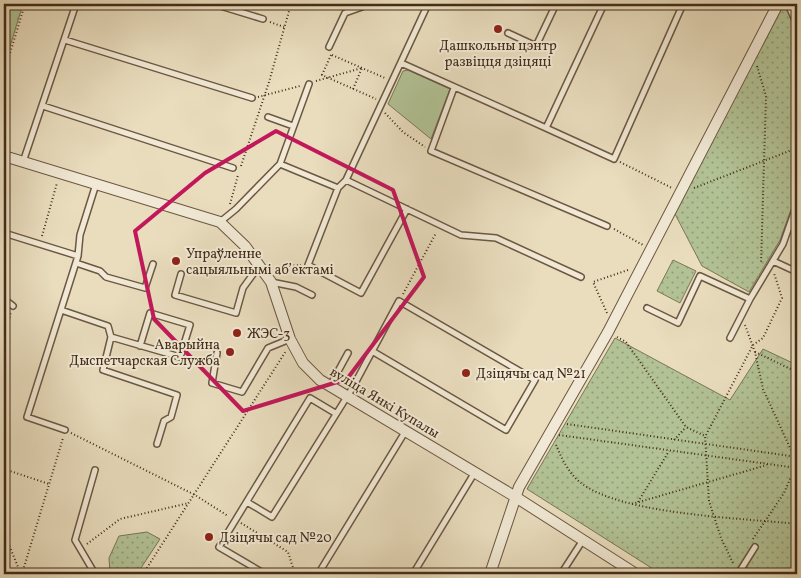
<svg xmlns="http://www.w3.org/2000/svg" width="801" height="578" viewBox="0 0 801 578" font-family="Vollkorn,serif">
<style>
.grass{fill:url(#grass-tufts);stroke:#7a7757}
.park{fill:url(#park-dots);stroke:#7a7757}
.pitch{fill:#b2c295;stroke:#7a7757}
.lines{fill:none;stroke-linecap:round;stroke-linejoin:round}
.lane-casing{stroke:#6c5842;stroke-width:8}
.street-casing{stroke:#6c5842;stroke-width:12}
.path{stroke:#432c19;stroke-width:2;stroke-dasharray:1 2.5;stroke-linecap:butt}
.lane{stroke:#f1e9d5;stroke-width:5}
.street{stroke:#f1e9d5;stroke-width:10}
.marked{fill:none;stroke:#c2185b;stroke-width:4;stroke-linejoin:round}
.poi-dot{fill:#8f2418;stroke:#f1e9d5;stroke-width:2}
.labels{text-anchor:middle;stroke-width:4;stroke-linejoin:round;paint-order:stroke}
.poi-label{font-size:14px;fill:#432c19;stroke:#f1e9d5;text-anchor:start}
.street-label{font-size:14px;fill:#432c19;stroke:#f1e9d5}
</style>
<defs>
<pattern id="grass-tufts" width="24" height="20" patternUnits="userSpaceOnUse" patternTransform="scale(1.25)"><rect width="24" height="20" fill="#b2c295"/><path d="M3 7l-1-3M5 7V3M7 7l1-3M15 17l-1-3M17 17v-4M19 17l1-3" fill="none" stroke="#929e79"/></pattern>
<pattern id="park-dots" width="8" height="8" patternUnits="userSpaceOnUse" patternTransform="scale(1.25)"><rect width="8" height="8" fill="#b2c295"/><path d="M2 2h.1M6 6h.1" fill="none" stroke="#929e79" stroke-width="1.8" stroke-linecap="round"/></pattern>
</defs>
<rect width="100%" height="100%" fill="#e9ddbe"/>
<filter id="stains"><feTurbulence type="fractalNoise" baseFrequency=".004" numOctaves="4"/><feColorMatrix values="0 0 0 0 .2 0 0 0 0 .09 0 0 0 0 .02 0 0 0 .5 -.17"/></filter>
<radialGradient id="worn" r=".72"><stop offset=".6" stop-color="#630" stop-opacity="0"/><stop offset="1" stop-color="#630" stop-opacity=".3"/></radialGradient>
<!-- grass -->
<path class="grass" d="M10,4H23L4,66V26Z"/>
<!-- park -->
<path class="park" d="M783,4H797V193L780,240L749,292L702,266L675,214Z
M673,260L696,271L680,303L657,291Z
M615,338L730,400L763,349L797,365V574H661L527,489Z
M147,532L160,539L137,574H110L109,558L119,536Z"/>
<!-- pitch -->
<path class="pitch" d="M408,70L450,89L431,139L388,104L403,71Z"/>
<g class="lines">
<!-- lane casing -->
<g class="lane-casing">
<path id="lane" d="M214,4L263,19
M788,4L797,25
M508,33L536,46L556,4
M65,40L252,98
M329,47L345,13L362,7L363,4
M401,63L546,128L604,4
M454,88L431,151L607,226
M43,106L233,168
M268,117L293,126
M546,128L614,159L683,4
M23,162L76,4
M280,164L309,84
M346,180L461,235L496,238L581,277
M338,188L346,180L428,4
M220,222L236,209L280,164L338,188L308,265L361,293L407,209
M4,233L78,256
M773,261L797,272
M76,263L100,271L106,277L145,288L153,264
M181,274L175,295L236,313L243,288L259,266
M271,282L296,287L312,295
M4,299L13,306
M647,308L678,323L700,276L750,299L783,244L797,204
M61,310L108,326L111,337L103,370L177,395L171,417L164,421L157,444
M111,337L180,357L190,325L150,313L140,346
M730,338L750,299
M217,353L212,383L242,392L268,348L290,339
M330,386L348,353
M65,430L27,417L78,256L80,235L96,184
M247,502L272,517L353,387L399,301L535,380L506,430L372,351
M320,571L405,432
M95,574L75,540L95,470
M265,574L219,547L310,398L335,413
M413,574L475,472
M561,574L583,540
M738,574L755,547"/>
</g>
<!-- street casing -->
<g class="street-casing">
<path id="street" d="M4,156L220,222L245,246L271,282L290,339L303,363L320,380L514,496L636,574
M490,574L519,487L608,332L778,4"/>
</g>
<!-- path -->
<path class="path" d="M270,22L284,27
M331,55L322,75L376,99
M332,55L385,78
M757,66L766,96L761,264
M4,73L25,4
M316,81L362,68
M353,89L362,68
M258,97L300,86
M385,113L403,132L425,147
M620,162L672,188
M241,166L269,82L291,4
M694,188L797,148
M230,204L238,175
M614,229L643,245
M42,236L57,183
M276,267L301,265
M403,294L436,233
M607,313L593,282L628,270
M745,325L755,352L763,389L797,463
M617,337L626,342L686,427L705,436L709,501L721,538L734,565
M4,338L11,312
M755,352L797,372
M567,424L797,457
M71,433L195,495L228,516
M559,435L797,468
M706,435L753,345L763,338L782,298L774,273
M674,440L686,427
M556,445C562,459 569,474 581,483C623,515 743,518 797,524
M4,469L49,484
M638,502L669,451
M632,504L767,465
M241,523L288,552L295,574
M4,533L21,574
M753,539L784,493L790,479L797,472
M87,544L120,519L189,503
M646,570L652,574
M22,574L63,438
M143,574L286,351"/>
<!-- lane -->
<use href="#lane" class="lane"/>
<!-- street -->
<use href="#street" class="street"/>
</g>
<!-- marked area -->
<path class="marked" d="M276,131L393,190L424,277L347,379L243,411L154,319L135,231L205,173Z"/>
<!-- markers -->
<g class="poi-dot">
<circle cx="498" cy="29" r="5"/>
<circle cx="176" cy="261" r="5"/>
<circle cx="237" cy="333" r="5"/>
<circle cx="230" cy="352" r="5"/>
<circle cx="466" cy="373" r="5"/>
<circle cx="209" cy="537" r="5"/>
</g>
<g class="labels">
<!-- poi labels -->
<g class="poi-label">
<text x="498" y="50" text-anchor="middle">Дашкольны цэнтр<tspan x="498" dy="16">развіцця дзіцяці</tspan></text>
<text x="186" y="258">Упраўленне<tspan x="186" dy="16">сацыяльнымі абʼектамі</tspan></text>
<text x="247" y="338">ЖЭС-3</text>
<text x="220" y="349" text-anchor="end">Аварыйна<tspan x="220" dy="16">Дыспетчарская Служба</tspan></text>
<text x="476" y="378">Дзіцячы сад №21</text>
<text x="219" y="542">Дзіцячы сад №20</text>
</g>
<!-- street labels -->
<g class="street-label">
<text transform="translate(385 402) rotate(31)" y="5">вуліца Янкі Купалы</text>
</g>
</g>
<!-- margin -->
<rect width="801" height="578" fill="none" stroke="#e9ddbe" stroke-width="20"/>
<rect x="5" y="5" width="791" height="568" fill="none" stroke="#432c19" stroke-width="2.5"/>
<rect x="10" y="10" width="781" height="558" fill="none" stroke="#432c19"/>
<rect width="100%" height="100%" filter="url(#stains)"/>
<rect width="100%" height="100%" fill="url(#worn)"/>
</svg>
